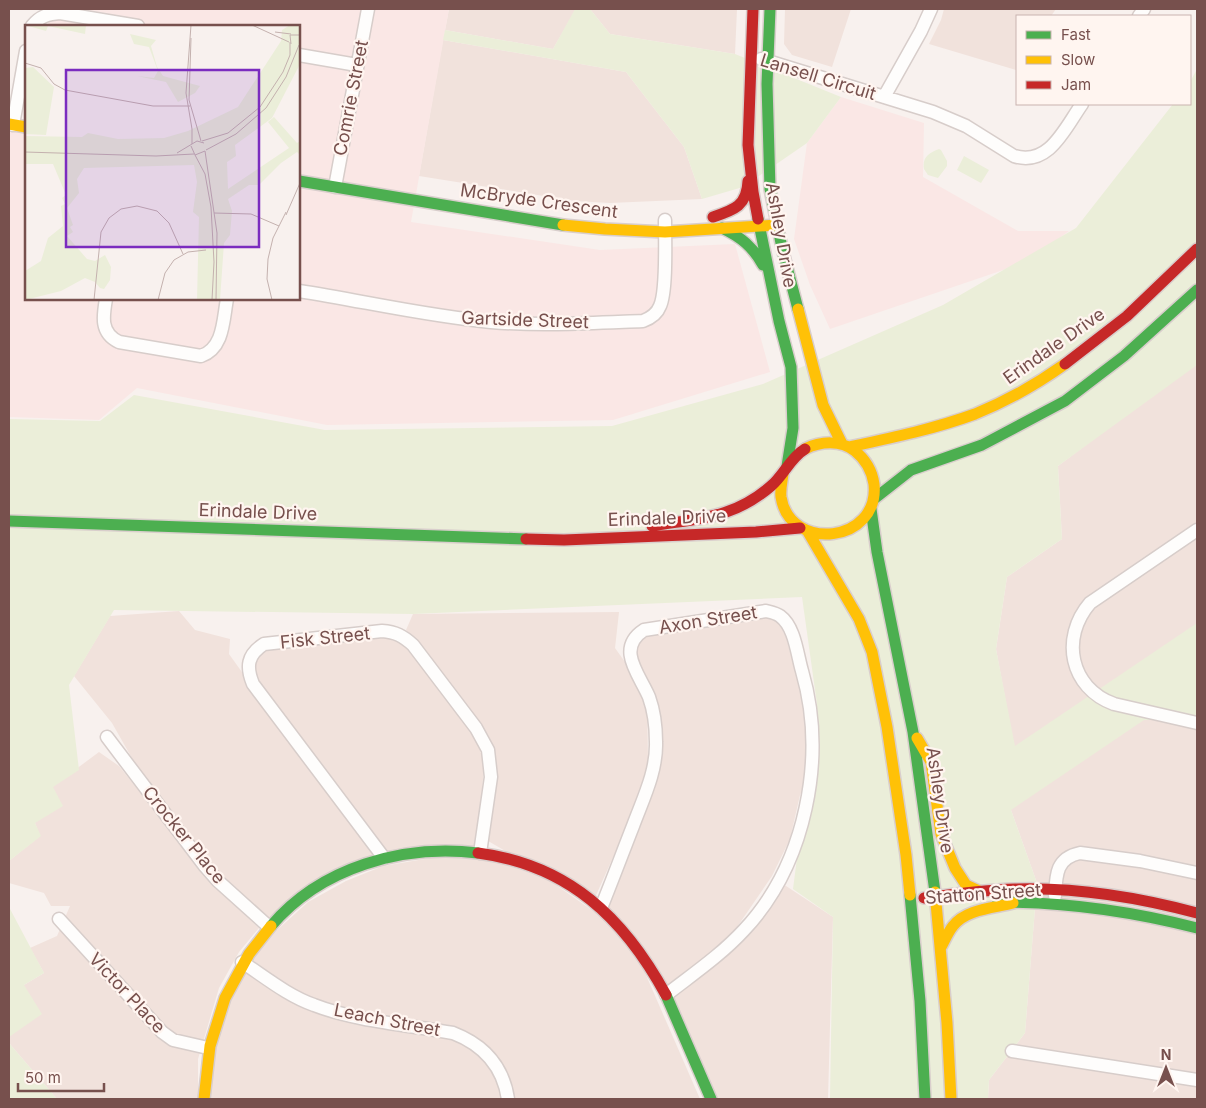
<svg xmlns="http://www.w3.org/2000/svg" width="1206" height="1108" viewBox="0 0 1206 1108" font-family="Inter,sans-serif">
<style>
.residential{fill:#f1e2dc}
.commercial{fill:#fae7e5}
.green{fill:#ebeed9}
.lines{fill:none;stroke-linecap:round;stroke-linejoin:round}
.street-casing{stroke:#d7cdca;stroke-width:15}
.fast-casing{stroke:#d9cecc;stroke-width:14}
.slow-casing{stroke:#d9cecc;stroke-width:14}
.jam-casing{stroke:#d9cecc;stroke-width:14}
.street{stroke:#fefdfc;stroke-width:12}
.fast{stroke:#4caf50;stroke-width:11}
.slow{stroke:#ffc107;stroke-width:11}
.jam{stroke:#c62828;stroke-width:11}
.labels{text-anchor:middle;stroke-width:4.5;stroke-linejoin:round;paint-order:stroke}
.street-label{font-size:18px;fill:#77504d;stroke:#fff5f0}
.inset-road{fill:none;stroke:#c4b1ae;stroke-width:1}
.view{fill:#7b2cbf;fill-opacity:0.15;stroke:#7b2cbf;stroke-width:2.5}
.inset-edge{fill:none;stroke:#77504d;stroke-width:2.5}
</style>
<rect width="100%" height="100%" fill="#f8f1ee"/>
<!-- residential -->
<path class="residential" d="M449,9H576L553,49L445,30Z
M590,9H737L735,54L610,34Z
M785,9H851L832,67L792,55L784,44Z
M944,9H1056L1051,16H1017L1016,70L929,44L941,20Z
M443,40L626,72L684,147L702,199L610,203L575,201L419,176Z
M1197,361V1099H988L989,1080L1025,1033L1037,883L1011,810L1014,746L996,649L1007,577L1062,539L1058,466Z
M179,611L195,630L230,639L229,654L373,855L273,923L226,879L205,855L133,760L112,723L74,676L110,616Z
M766,611L780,625L786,637L796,673L809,710L811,764L800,795L790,839L772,876L726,943L783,884L833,917L828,1099H718L674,997L723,947L668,985L608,906L613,897L654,766L649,698L645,675L638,661L630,653L638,634L650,636L737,616Z
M619,612L615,648L647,693L648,761L645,774L623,835L593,902L483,838L497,773L494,750L488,735L480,723L424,649L406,630L413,614Z
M385,638L398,640L408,649L476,739L482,756L484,770L475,853L388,858L253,684L256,661L262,652L272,649Z
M99,752L119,766L214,885L259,928L239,952L219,988L198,1059V1099H57L9,1043V1036L24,985L44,973L30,948L57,936L70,906H51L44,893L9,883V861L40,836L35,823L52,787Z
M466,852L546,878L629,936L700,1099H208L206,1063L242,962L308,902L346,881L383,866Z"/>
<!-- commercial -->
<path class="commercial" d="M51,9H449L411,222L600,250L735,244L770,372L613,420L327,425L137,388L99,420L9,417V117L26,120V299H299V26H48Z
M841,97L924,123L923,177L1018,231H1069L1041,252L1009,268L830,329L810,285L794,239L807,143Z"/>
<!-- green -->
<path class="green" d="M575,9H590L610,34L735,54L841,97L807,143L743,187L702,199L684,147L626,72L443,40L445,30L553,49Z
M1197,69V365L1058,466L1062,539L1007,577L996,649L1015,746L1197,623V720H1144L1011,810L1037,883L1025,1033L989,1080L988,1099H830L833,917L793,889L817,704L802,597L413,614L114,610L69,685L79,770L53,787L63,806L35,823L41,836L9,861V419L100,421L134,395L325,430L612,426L763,384L943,305L1076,228L1173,104H1190V82Z
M939,149L941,150L947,161V166L938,178L928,175L924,169C922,157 929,153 939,149Z
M964,156L989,170L981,183L957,170Z
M9,907L44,973L24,985L42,1014L9,1037Z
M9,1043L57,1099H9Z"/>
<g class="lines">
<!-- street casing -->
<g class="street-casing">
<path id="street" d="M1139,16L1144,9
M32,26C40,16 48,14 60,13L138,26
M299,55L357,65
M761,59L933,112L966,126L1014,156C1049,167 1065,128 1082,104
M884,97L921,31L931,9
M13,125L26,51
M335,187L368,9
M299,291C363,301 426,316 491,322C541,326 592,323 643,321C651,318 657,314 660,306C667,291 665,239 665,220
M106,299C103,316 100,333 119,342L201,356C224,348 223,320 227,299
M1197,530L1090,603C1060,638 1070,688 1114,704L1197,723
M107,737L204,865L218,881L269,927
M384,858L253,684C246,667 247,655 264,644L382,631C396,632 403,636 413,645L476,728L488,750L491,777L480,853
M1055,896C1056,875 1056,858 1080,853L1140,861L1197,873
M601,908C612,881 622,854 633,826C643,799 657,771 656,742C656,727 654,711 649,697C640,675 615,649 644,630L766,611C770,612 776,613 780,616C795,627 797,654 802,671C827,757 806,864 744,930C721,955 693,974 666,995
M59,919L162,1032L173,1040L208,1048
M242,962C265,977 288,996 314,1005C355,1021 409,1025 453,1033C484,1045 503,1066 508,1099
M1012,1051L1197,1080"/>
</g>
<!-- fast casing -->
<g class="fast-casing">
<path id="fast" d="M770,9L767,84L770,189L782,248L798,309
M299,181L563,225
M758,219L779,321L791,367L793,428L787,466
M722,228C741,237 753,247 763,265
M874,499L911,470L982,445L1065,401L1124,356L1197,290
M871,509L877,552L913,732L935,892
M9,521L526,539
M910,895L920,1001L925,1099
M998,902C1066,902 1131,911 1197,928
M271,926C321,867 403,844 478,853
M666,995L711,1099"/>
</g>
<!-- slow casing -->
<g class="slow-casing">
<path id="slow" d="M9,124L26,127
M563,225L605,229L665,232L777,225
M798,309L823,405L842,444
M849,447C891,438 934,429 975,414C1007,401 1037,384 1065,364
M783,474C782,482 780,489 781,497C790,553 880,543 874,484C872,471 865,459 855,451C841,440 821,441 805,449
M808,532L859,619L872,652L887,727L906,855L910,895
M917,738L931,762L941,834L955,868L966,885L979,891
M935,892L947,1023L951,1099
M941,947C945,940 948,932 953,926C966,909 994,908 1013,903
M204,1099L210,1046L225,998L249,954L271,926"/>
</g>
<!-- jam casing -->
<g class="jam-casing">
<path id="jam" d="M753,9L748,145L753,192L758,219
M713,217C734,210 747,206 748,181
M1065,364L1127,316L1197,249
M652,526C699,518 733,519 771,486C784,475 790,458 805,449
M526,539L564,540L756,532L800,528
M478,853C569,865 624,918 666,995
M924,898C954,894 985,890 1015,889C1077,887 1137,897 1197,913"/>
</g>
<!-- street -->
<use href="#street" class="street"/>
<!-- fast -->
<use href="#fast" class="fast"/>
<!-- slow -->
<use href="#slow" class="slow"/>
<!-- jam -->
<use href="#jam" class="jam"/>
</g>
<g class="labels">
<!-- street labels -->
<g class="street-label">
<text transform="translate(818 77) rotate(17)" y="6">Lansell Circuit</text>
<text transform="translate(351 98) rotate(-79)" y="6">Comrie Street</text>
<text transform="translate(539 201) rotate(8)" y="6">McBryde Crescent</text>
<text transform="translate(781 235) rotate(80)" y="6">Ashley Drive</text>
<text transform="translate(525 320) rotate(2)" y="6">Gartside Street</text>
<text transform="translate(1054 346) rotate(-35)" y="6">Erindale Drive</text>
<text transform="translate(258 512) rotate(2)" y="6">Erindale Drive</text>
<text transform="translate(667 518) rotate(-2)" y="6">Erindale Drive</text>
<text transform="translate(708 620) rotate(-9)" y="6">Axon Street</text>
<text transform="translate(325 638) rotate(-6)" y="6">Fisk Street</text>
<text transform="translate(940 800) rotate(82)" y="6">Ashley Drive</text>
<text transform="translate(184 835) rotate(51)" y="6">Crocker Place</text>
<text transform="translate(983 894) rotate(-4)" y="6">Statton Street</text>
<text transform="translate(127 993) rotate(47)" y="6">Victor Place</text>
<text transform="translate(387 1020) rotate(11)" y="6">Leach Street</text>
</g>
</g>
<!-- overview -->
<g transform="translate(25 25)">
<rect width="275" height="275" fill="#f8f1ee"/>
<path d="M0,0H61L60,9L23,1L21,6ZM265,0H275V39L247,93L210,120L211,131L202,137L203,164L264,123L243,97L249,92L272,118L275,116V130L272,127L256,138L234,160H224L203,174L207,186L205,210L199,218L195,275H172L174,192L168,187L172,157L169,140L59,143L52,154L54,168L42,183L48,200L45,202L48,207L42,211L62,234L70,236L80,230L86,242L85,255L79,264L75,263L70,257L60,253L36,266L0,275V246L16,236L23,213L38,201L36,181L40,179L37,173L41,170L28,139H0V111L57,112L63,108L93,114L139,113L163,106L213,82L256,16L257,5ZM105,9L131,15L126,21L132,42L138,51L175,61L170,68L153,77L141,57L112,51L129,53L133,46L124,22L109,19ZM8,42L29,62L21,110L0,109V43Z" fill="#ebeed9"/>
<path class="inset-road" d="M166,0L161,68L167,104V119M227,0L264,17M250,7L266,9M166,13L164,75L176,116M266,19L265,10H275M0,38L16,43L29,59L40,65L128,81H165M177,116L203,108L235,82L258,47L265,30V17M166,121L170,130L180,126M181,125L211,109L241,83L261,52L274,20M180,126L192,208L191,275M0,127L131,131L169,129M152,128L172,116L179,118M170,130L180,149L186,182L189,237L187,275M189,188L226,189L254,201M261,190L275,158M69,275L76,207L84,193L96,184L112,181L132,186L144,198L158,229M133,275L140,248L149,235L163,227L181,225M247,275L242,254L243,234L248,213L261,187"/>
<path class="view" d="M41,45H234V222H41Z"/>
<rect width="275" height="275" class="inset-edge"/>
</g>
<!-- border -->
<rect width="1206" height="1108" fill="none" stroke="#77504d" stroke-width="20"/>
<!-- legend -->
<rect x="1016" y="15" width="175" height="90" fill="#fff5f0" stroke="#c9b3af"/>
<rect x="1026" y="31" width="25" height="8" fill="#4caf50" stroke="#c9b3af"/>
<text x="1061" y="40" font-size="15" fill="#77504d">Fast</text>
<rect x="1026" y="56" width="25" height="8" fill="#ffc107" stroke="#c9b3af"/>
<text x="1061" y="65" font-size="15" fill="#77504d">Slow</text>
<rect x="1026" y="81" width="25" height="8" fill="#c62828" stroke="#c9b3af"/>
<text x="1061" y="90" font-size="15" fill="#77504d">Jam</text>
<!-- north arrow -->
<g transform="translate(1166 1068)" stroke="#fff5f0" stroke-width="4" paint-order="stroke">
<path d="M0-4L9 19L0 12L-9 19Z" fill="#77504d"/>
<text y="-8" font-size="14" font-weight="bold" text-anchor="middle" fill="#77504d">N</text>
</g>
<!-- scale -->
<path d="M18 1083v8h86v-8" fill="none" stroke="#77504d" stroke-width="2.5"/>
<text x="25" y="1083" font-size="15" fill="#77504d" stroke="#fff5f0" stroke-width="4" paint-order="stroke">50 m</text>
</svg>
